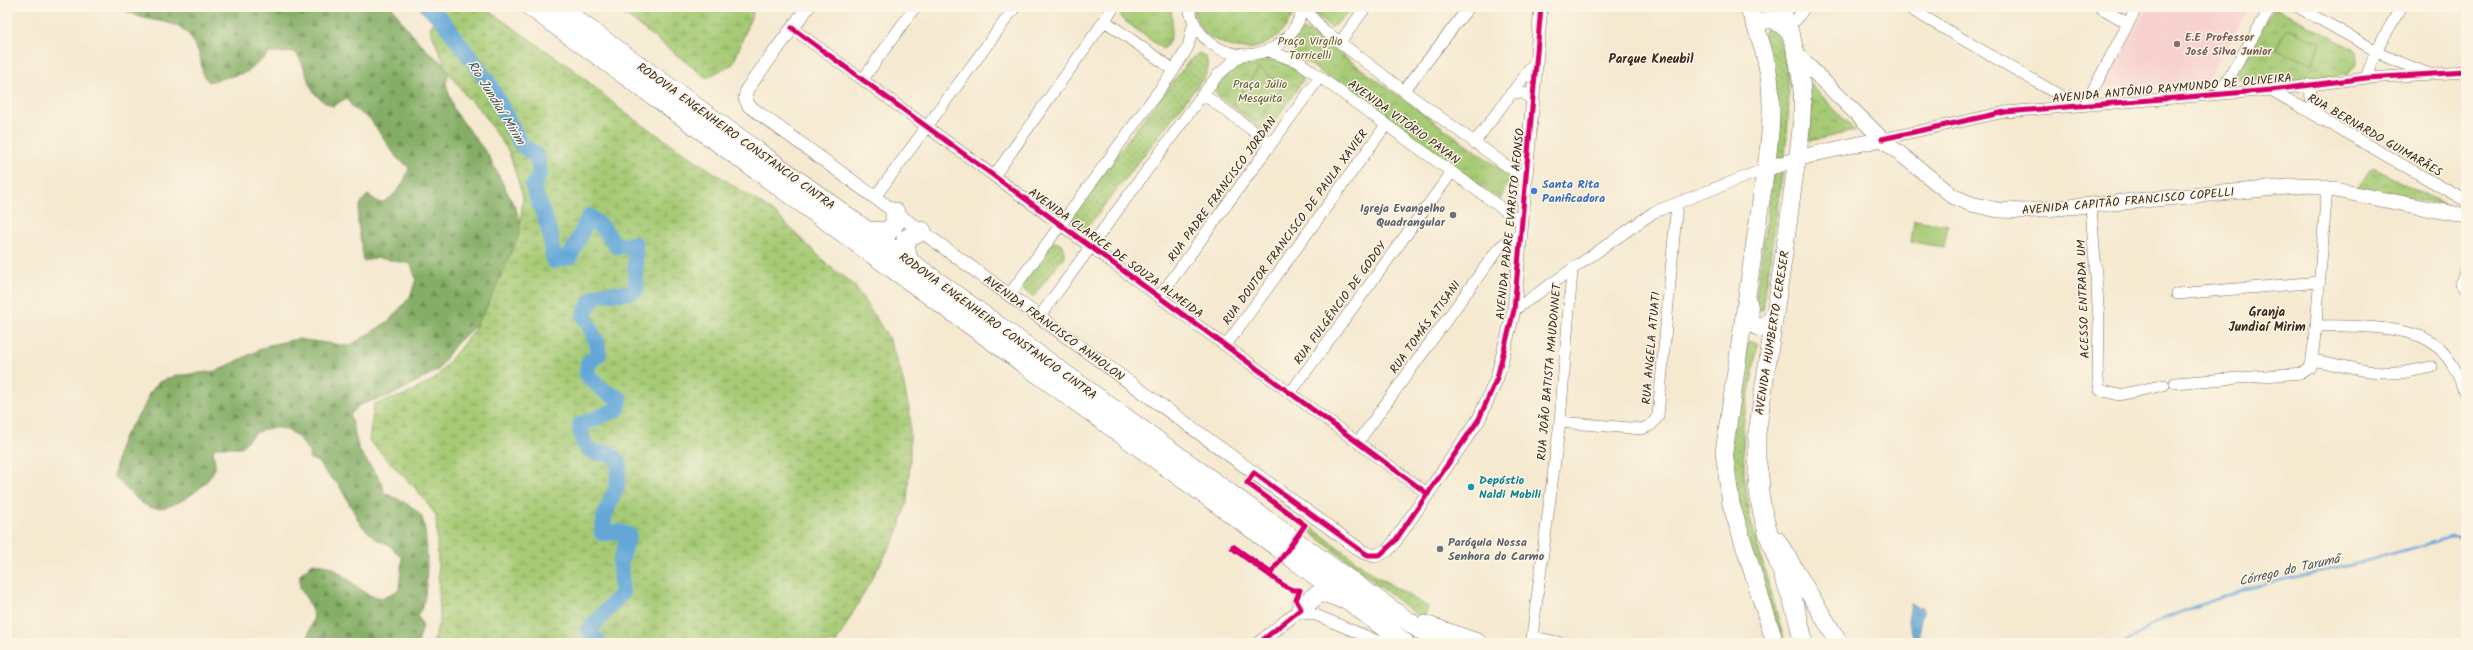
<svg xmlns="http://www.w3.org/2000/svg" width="2473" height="650" viewBox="0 0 2473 650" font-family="Kalam,sans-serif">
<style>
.built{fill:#f7d0cf}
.grass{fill:url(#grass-dots);stroke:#707a49}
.forest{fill:url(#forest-firs);stroke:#606c42}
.wetland{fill:url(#wetland-marsh);stroke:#707a49}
.park{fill:url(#park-crowns);stroke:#707a49}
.pitch{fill:#a6ca74;stroke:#707a49}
.water{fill:url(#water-ripples);stroke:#4f687b}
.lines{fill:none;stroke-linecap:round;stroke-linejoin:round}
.stream{stroke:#63a7d8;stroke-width:2.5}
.river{stroke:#63a7d8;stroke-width:16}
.minor-casing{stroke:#7c6d5c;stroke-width:12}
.tertiary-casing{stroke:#7c6d5c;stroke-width:14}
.secondary-casing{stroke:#7c6d5c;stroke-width:16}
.primary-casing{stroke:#7c6d5c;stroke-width:18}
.motorway-casing{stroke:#7c6d5c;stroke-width:20}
.minor{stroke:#fff;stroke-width:11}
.tertiary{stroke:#fff;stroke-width:13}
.secondary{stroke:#fff;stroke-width:15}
.primary{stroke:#fff;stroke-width:17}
.motorway{stroke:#fff;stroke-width:19}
.cycleway-casing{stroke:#fcf5e5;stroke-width:8}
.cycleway{stroke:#d6006c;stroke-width:5}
.education-dot{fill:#8d6e63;stroke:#fcf5e5;stroke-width:1.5}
.shop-dot{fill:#3f7fe0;stroke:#fcf5e5;stroke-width:1.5}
.worship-dot{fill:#6b7280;stroke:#fcf5e5;stroke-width:1.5}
.culture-dot{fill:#0f9aa8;stroke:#fcf5e5;stroke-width:1.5}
.labels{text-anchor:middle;stroke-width:3;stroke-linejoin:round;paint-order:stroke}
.education-label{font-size:12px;font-weight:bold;fill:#785e54;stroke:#fcf5e5;text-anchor:start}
.park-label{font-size:12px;fill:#5b5a38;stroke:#fcf5e5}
.street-label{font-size:12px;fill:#3b2a1e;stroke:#fcf5e5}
.shop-label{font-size:12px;font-weight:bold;fill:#366cbe;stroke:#fcf5e5;text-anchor:start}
.worship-label{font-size:12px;font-weight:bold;fill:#5b616d;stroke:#fcf5e5;text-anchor:end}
.culture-label{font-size:12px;font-weight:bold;fill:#0d838f;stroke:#fcf5e5;text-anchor:start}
.neighbourhood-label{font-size:13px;font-weight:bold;fill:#3b2a1e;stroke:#fcf5e5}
.water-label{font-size:13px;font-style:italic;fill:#49565f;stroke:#fcf5e5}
</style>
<defs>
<pattern id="grass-dots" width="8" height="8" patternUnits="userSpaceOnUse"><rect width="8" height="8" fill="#a6ca74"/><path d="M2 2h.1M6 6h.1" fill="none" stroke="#88a45f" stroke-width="1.8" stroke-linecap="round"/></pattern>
<pattern id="forest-firs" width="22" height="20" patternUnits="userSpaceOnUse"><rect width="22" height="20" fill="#84ae66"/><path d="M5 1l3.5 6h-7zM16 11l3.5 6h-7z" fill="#6d8e53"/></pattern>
<pattern id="wetland-marsh" width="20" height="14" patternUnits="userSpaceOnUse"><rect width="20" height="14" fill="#a6ca74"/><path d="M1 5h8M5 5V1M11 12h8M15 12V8" fill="none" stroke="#88a45f"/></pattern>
<pattern id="park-crowns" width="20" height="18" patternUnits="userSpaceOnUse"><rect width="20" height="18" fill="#a6ca74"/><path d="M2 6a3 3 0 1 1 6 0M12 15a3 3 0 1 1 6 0" fill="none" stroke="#88a45f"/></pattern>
<pattern id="water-ripples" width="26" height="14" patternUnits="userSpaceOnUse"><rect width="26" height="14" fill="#63a7d8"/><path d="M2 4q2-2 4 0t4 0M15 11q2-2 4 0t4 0" fill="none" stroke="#5388af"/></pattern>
</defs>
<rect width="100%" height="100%" fill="#fcf5e5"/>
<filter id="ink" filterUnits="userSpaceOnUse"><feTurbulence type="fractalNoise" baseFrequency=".025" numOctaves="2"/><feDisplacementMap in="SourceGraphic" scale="8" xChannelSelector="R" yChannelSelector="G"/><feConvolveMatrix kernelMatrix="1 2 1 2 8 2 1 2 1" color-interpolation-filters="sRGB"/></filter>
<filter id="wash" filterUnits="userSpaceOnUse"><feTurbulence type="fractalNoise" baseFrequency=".012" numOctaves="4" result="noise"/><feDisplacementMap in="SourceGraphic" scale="16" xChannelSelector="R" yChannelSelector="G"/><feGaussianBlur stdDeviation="0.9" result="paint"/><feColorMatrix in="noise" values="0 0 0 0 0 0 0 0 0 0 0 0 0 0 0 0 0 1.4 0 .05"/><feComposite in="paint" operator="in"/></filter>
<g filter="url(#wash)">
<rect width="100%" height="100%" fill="#f5e9d0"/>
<!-- built -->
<path class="built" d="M2148,7H2250L2207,80L2200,83L2106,88L2103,83Z"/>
<!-- grass -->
<path class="grass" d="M1769,26C1804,58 1783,167 1777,210C1772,244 1768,277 1763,310H1754L1774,166L1764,31Z
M1199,53L1206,57L1208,66L1206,75L1089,225L1081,227L1069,215L1190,60Z
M1053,241L1062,245L1065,255L1033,297L1019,286Z
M1748,341L1758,344L1743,425L1744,471L1749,515L1785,643H1779L1742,526L1729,456Z"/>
<!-- forest -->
<path class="forest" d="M116,7H392C407,30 427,54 450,68L446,84L454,110L488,155L516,209L523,232L489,308L480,321L455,345L438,370L394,394L359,405L350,415L359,450L382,482L384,493C398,499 412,504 421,516C429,529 428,590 423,605C422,609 419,612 417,615L423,626L418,643H306L314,616L308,601L300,588V574L313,563L332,567L368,595L383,598L399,590L402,558L388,544L376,539L361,525L339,485L327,474L318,462L309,458L310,455C300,433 282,421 258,432C252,435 246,442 242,447H216L213,452C213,456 216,463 215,467C211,486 168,515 149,507C134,500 126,486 114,477L119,449L124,436L144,407L149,394L159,382L174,376L217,371L269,345L297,339L349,346L389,321L410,297L416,279L411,264L379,258L363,261C364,239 348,211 368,195L380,203C395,199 406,181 409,167L397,158L370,119L353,108L348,100L345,99L333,106C303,95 312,73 295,52L270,53L247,72L209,82C198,74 204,60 198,51C195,46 192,39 189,35C176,20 156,22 140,17C132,14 124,10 116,7Z"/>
<!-- wetland -->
<path class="wetland" d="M437,7H483L574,70L625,113L776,214L829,266L854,285L888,337L900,368L910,413V462L907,502L897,534L836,643H433L440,618L436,515L416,489L369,441L374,404L405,395L435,379L472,333L487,307L519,235L523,197L509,152L481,111L465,95L446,68L430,29Z
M610,7H755L733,64L706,78L632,20Z"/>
<!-- park -->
<path class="park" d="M1125,7H1171C1172,22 1175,39 1163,49L1121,18V12Z
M1191,7H1295C1286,40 1253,59 1222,43C1217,40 1209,38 1205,34C1199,27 1195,15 1191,7Z
M1314,7H1355L1331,28L1314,13Z
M2274,7L2357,51V63L2346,75L2319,78L2238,80L2236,73Z
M1304,30L1313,34L1510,176L1500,200L1294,53L1292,44L1294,35Z
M1277,60C1288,63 1302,65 1303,80L1273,124L1265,128H1259L1219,97L1216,92L1217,85L1236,62Z
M1807,80L1855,131L1810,141L1811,110Z
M2372,167L2446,206L2357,189Z
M1310,526L1373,574L1428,607L1423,620L1309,531Z"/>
<!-- pitch -->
<path class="pitch" d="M2287,28L2321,43L2312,64L2276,50Z
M1259,68L1283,86L1257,122L1233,104Z
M1914,220L1948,225L1944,247L1911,242Z"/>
<!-- water -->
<path class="water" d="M1911,604L1918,608L1922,606L1925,611L1920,617V643H1916L1908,621Z"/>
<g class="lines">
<!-- stream -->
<path class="stream" d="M2124,643L2162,619L2250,587L2355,564L2452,537L2466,539"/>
<!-- river -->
<path class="river" d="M428,7L442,20L487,80L521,144L537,156L540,172L533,187L550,232L554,261L570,257L589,216L604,229L616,246L635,244L636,290C612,301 597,280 584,315L597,343L599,354L588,363L587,375L603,390L620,399L618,409L580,425C583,447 586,455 610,453L619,463L617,486L605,514L602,533L620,532L629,535L620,563L622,593L588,631L599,643"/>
</g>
</g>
<g filter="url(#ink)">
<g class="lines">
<!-- minor casing -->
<g class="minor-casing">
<path id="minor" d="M1189,7C1202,71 1289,70 1303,7
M1907,7L2078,106
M2100,7L2127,23
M2298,7L2387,57L2427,73
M1303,8L1325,31L1404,91L1525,179
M1105,21L1174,70
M1787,25L1796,20L1805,7
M792,28L1428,494
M1340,42L1366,7
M1268,51L1299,62L1521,222
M2366,78L2376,51L2401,7
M863,79L915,7
M2310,84L2311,99L2321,119
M2271,90L2466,201
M1404,91L1469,7
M1511,93H1524L1532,100
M1203,94L1271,144
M2219,94L2271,7
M2085,105L2137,7
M1882,139L2005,112L2271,90L2366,78L2466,72
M1474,143L1535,62
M994,176L1114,7
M875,197L1015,7
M2091,206L2099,319L2098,380L2100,390L2119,395L2164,385
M2466,268L2461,284L2466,290
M2177,294L2320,282
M1009,295L1174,70L1188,47L1194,22
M1159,297L1320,77
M1514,310L1654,212L1765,169
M1039,317L1203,94L1218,75L1241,55
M2316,326C2345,325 2403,326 2428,340C2448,351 2462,378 2466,400
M1226,345L1386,125
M2313,360L2367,371L2401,373L2432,367
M2175,383L2302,373L2311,367L2316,326L2327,187
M1291,392L1452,172
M1560,422L1642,429L1651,425L1658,416L1677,203
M1358,442L1498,249L1508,240L1520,234
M1298,612L1316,615L1382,643
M1561,643L1532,637L1560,422L1572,271"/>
</g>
<!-- tertiary casing -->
<g class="tertiary-casing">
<path id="tertiary" d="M808,7L747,89L745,98L749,106L1363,552L1375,556L1388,550L1395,541L1479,419L1497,378L1514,310L1541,7
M1259,643L1301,609"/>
</g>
<!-- secondary casing -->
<g class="secondary-casing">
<path id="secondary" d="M1796,54L1882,139L1954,197L1971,204L1998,210L2025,211L2310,185L2466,216
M1765,169L1814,154L1882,139"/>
</g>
<!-- primary casing -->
<g class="primary-casing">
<path id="primary" d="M1748,7C1771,61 1775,95 1768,153L1724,452L1731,504L1775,643
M1756,26C1771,14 1776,21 1790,32
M1749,304L1751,320C1760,336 1770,323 1775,312
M1761,483L1757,460V434C1768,354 1782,275 1792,194C1797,155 1807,113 1800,74C1797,51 1789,29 1781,7
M1777,540L1839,643"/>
</g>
<!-- motorway casing -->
<g class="motorway-casing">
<path id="motorway" d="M531,7L1290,556L1405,643
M558,7L1345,577L1439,643
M868,231L888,232L895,223V212
M908,260L905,245L906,239L922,231
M1758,470C1756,531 1795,584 1803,643
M1301,609C1319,592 1319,589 1342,599
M1425,625L1477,643"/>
</g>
<!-- minor -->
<use href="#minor" class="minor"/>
<!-- tertiary -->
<use href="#tertiary" class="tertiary"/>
<!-- secondary -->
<use href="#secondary" class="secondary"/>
<!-- primary -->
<use href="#primary" class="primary"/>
<!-- motorway -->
<use href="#motorway" class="motorway"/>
<!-- cycleway casing -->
<g class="cycleway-casing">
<path id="cycleway" d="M792,28L1428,494
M1882,139L2005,112L2271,90L2366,78L2466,72
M1259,643L1301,609L1296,600L1300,590H1293L1286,587L1232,548L1233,546L1271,573L1305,525L1247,483L1254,473L1363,552L1368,555H1380L1395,541L1479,419L1497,378L1514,310L1541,7"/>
</g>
<!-- cycleway -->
<use href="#cycleway" class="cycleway"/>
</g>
</g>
<!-- markers -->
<circle class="education-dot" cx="2177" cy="44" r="4"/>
<circle class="shop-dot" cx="1534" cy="191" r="4"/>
<g class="worship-dot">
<circle cx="1453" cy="215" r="4"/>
<circle cx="1440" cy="549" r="4"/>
</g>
<circle class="culture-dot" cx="1471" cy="487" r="4"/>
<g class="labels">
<!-- education labels -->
<g class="education-label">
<text x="2185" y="41">E.E Professor<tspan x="2185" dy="14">José Silva Junior</tspan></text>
</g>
<!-- park labels -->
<g class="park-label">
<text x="1310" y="45">Praça Virgílio<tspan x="1310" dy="14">Torricelli</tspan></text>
<text x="1260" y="88">Praça Júlio<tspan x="1260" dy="14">Mesquita</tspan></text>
</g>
<!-- street labels -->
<g class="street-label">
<text transform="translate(2172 88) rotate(-5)" y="4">AVENIDA ANTÔNIO RAYMUNDO DE OLIVEIRA</text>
<text transform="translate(1404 122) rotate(36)" y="4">AVENIDA VITÓRIO PAVAN</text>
<text transform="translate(2375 135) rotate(30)" y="4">RUA BERNARDO GUIMARÃES</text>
<text transform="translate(736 136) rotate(36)" y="4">RODOVIA ENGENHEIRO CONSTANCIO CINTRA</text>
<text transform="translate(1222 189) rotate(-54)" y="4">RUA PADRE FRANCISCO JORDAN</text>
<text transform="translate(2128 201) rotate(-5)" y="4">AVENIDA CAPITÃO FRANCISCO COPELLI</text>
<text transform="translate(1510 224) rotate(-84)" y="4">AVENIDA PADRE EVARISTO AFONSO</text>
<text transform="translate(1295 227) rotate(-54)" y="4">RUA DOUTOR FRANCISCO DE PAULA XAVIER</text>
<text transform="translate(1116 253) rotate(36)" y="4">AVENIDA CLARICE DE SOUZA ALMEIDA</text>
<text transform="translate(2083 299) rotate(-92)" y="4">ACESSO ENTRADA UM</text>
<text transform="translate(1340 303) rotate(-54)" y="4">RUA FULGÊNCIO DE GODOY</text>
<text transform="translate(998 326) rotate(36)" y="4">RODOVIA ENGENHEIRO CONSTANCIO CINTRA</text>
<text transform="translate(1425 327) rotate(-54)" y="4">RUA TOMÁS ATISANI</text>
<text transform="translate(1054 328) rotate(36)" y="4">AVENIDA FRANCISCO ANHOLON</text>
<text transform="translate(1772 333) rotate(-81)" y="4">AVENIDA HUMBERTO CERESER</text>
<text transform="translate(1651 348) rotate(-85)" y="4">RUA ANGELA ATUATI</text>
<text transform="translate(1549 372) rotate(-85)" y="4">RUA JOÃO BATISTA MAUDONNET</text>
</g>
<!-- shop labels -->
<g class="shop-label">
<text x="1542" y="188">Santa Rita<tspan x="1542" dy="14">Panificadora</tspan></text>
</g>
<!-- worship labels -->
<g class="worship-label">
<text x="1445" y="212">Igreja Evangelho<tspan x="1445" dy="14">Quadrangular</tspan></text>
<text x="1448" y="546" text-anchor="start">Paróquia Nossa<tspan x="1448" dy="14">Senhora do Carmo</tspan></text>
</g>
<!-- culture labels -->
<g class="culture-label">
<text x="1479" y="484">Depóstio<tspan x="1479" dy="14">Naldi Mobili</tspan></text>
</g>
<!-- neighbourhood labels -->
<g class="neighbourhood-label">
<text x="1651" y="63">Parque Kneubil</text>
<text x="2267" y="316">Granja<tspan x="2267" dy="15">Jundiaí Mirim</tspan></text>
</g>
<!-- water labels -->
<g class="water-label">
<text transform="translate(497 102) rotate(58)" y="5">Rio Jundiaí Mirim</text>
<text transform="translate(2289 569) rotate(-13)" y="5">Córrego do Tarumã</text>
</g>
</g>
<!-- margin -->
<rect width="2473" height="650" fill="none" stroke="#fcf5e5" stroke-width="24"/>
</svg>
